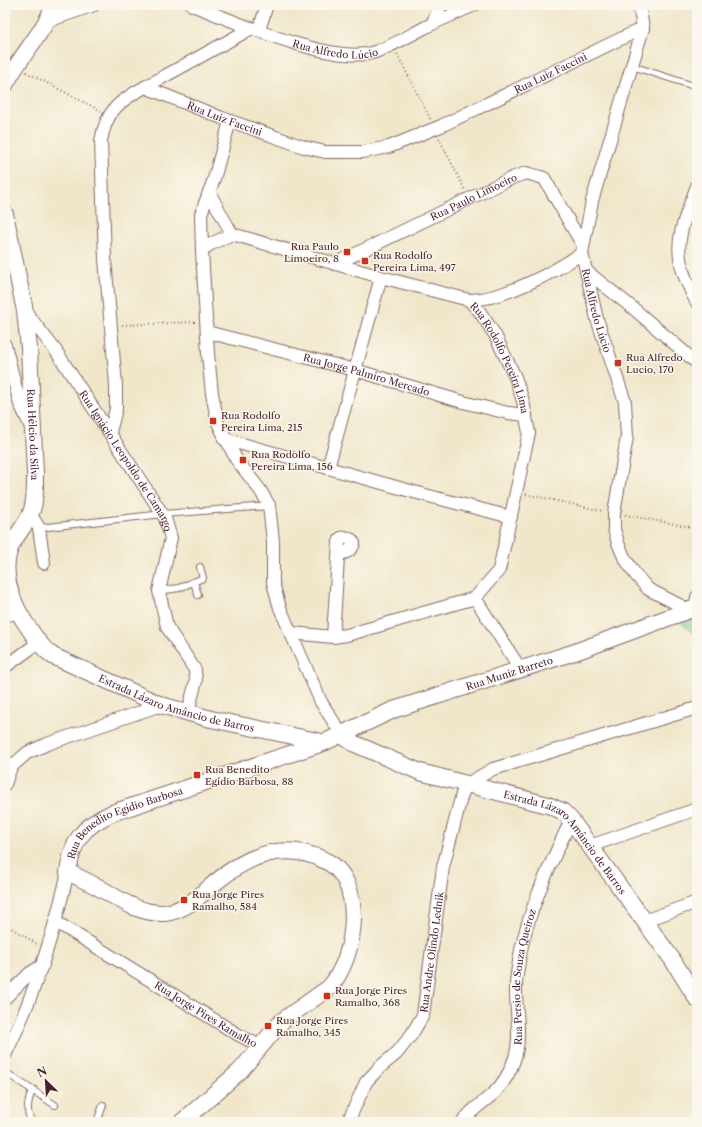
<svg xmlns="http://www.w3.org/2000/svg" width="702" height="1127" viewBox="0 0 702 1127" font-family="'Libre Caslon Text',serif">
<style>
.green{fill:#80ce8d;stroke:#65765c}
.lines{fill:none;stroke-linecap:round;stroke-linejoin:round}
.lane-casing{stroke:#846563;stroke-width:8}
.street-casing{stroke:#846563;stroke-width:14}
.secondary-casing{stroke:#846563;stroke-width:18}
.path{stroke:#846563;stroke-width:2;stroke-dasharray:1 3;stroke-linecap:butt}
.lane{stroke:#fff;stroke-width:6}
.street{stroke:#fff;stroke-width:12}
.secondary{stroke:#fff;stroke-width:16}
.poi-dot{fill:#c8321e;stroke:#fbf7ec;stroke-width:1.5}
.labels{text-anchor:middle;stroke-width:3;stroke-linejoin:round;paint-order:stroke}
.street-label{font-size:10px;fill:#4a1f2b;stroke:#fbf7ec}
.poi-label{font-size:10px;fill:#4a1f2b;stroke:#fbf7ec;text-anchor:start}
</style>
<rect width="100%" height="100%" fill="#fbf7ec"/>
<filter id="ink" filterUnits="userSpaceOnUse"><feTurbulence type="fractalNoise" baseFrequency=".025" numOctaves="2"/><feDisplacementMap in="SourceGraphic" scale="8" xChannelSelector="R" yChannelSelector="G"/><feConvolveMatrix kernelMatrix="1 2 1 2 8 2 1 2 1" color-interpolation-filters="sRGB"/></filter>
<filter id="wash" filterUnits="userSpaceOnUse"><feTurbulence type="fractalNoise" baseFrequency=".012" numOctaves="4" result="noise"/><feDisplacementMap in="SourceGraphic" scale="16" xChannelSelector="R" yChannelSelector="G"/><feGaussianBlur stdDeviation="0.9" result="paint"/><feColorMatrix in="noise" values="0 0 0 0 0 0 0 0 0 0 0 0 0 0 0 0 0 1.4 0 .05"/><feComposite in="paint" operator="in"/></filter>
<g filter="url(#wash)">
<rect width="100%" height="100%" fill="#f0e7cb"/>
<!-- green -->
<path class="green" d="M692,617H697V637L677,619Z"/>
</g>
<g filter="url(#ink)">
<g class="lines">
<!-- lane casing -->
<g class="lane-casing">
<path id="lane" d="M632,66L697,87
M39,528L163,514L269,506
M194,582L198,595
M159,591L179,588L203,578L200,567
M5,1072L55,1105
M32,1122C25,1111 28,1100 33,1089
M97,1122L103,1105"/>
</g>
<!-- street casing -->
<g class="street-casing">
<g id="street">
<path id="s1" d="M192,5C234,21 333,66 375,52C392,46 407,37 422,29C439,20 457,13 474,5"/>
<path id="s2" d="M639,5L643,28L592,201L582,253L597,319L625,402L627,437L614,513V529L618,543L624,557L635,574L648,589L689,610"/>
<path d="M48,21L94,5"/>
<path d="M432,24L441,5"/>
<path d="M259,30L267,5"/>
<path d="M145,87L252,28"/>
<path d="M697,186C677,238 670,252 697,303"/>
<path d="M209,192L232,234"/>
<path d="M202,251L201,214L214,179L230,121"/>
<path id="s3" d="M335,264L512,178L526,173L544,178L582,244"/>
<path d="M586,271L634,309L697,363"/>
<path d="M469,300C502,300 555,272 582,253"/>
<path id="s4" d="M25,311L56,351L165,518L171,538L159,591L167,627L195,670L196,681L188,712"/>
<path id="s5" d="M207,332L355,370L463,402L508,413L526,415"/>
<path d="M5,345L20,404L31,427"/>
<path id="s6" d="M110,432L116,409V385L105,259L101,141C106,111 119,101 145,87L222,118L304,147L325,152H363L389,147L441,126L643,28"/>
<path d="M224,439L425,495L511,517"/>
<path d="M328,468L381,277"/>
<path d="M31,515L39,528L44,563"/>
<path d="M695,609L697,597"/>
<path d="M5,615L20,613"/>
<path d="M292,633L333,637L347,635L475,598L521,670"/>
<path d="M333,637L339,542L341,538L345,537L352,540L354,543C352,551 346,553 339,554"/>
<path d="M5,667L38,643"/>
<path id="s7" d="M342,735L321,702L280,608L273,583V541L269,505L260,490L236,459L218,423L212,394L208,354L202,251L209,245L232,234L381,277L469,300L480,312L495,335L515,377L523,401L529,433L499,570L475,598"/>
<path d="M5,784L11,767L27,753L47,744L161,705"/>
<path d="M590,846L697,809"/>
<path d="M644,921L697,902"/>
<path id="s8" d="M56,922L237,1034L260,1046"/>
<path d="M5,998L30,973L43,965"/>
<path d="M5,1055C34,997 53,936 68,872"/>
<path id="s9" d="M348,1122L366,1082L380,1067L397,1053L412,1034L423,1015L443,867L462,794L467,784L493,769L697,708"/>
<path id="s10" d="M463,1122C470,1110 483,1103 494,1093C502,1085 509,1074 513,1063C523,1039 515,1011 516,985C516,977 518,969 519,961C526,914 551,863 571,820"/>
</g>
</g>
<!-- secondary casing -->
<g class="secondary-casing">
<g id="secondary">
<path d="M5,85C19,57 43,34 54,5"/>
<path id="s11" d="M5,214L25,311L29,348L35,473C35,486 36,503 30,515C25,526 16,535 11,546C0,571 11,600 24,621C33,634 40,647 53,656L161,705L211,719L322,742"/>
<path id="s12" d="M342,735L353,743L420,772L548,805L562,811L571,820L672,959L697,999"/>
<path id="s13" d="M182,1122L240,1071L282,1021L330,987C345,968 352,943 353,919C353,896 347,870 324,860C284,841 248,855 216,882C201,895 185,911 164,913C139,914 119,899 98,887C88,882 78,877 68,872C73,839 82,827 112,813L323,743L393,710L575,652L689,610L697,609"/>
</g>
</g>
<!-- path -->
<path class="path" d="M397,54L431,120
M26,72L101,111
M439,138L465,190
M122,325L196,322
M526,494L603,511
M625,515L697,528
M5,924L37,944"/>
<!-- lane -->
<use href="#lane" class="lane"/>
<!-- street -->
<use href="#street" class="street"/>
<!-- secondary -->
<use href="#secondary" class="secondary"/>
</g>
</g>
<!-- markers -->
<g class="poi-dot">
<rect x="343" y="248" width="8" height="8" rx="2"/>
<rect x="361" y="257" width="8" height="8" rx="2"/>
<rect x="614" y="359" width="8" height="8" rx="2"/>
<rect x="209" y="417" width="8" height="8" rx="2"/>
<rect x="239" y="456" width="8" height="8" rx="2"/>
<rect x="193" y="771" width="8" height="8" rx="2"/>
<rect x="180" y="896" width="8" height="8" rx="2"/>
<rect x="323" y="992" width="8" height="8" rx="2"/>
<rect x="264" y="1022" width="8" height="8" rx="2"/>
</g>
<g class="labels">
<!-- street labels -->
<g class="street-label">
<text dy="4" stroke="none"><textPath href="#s1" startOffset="151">Rua Alfredo Lúcio</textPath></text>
<text dy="4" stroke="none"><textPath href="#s6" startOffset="799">Rua Luiz Faccini</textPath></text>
<text dy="4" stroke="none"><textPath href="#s6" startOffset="451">Rua Luiz Faccini</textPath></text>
<text dy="4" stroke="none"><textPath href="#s3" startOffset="154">Rua Paulo Limoeiro</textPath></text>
<text dy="4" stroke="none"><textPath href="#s2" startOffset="316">Rua Alfredo Lúcio</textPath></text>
<text dy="4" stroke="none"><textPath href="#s7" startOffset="863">Rua Rodolfo Pereira Lima</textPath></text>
<text dy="4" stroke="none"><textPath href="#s5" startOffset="165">Rua Jorge Palmiro Mercado</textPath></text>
<text dy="4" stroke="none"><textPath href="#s11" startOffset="223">Rua Hélcio da Silva</textPath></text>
<text dy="4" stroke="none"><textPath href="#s4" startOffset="181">Rua Ignácio Leopoldo de Camargo</textPath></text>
<text dy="4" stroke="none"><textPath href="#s13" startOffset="1128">Rua Muniz Barreto</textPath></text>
<text dy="4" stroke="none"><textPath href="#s11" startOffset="598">Estrada Lázaro Amâncio de Barros</textPath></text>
<text dy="4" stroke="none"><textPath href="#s13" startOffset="711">Rua Benedito Egídio Barbosa</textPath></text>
<text dy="4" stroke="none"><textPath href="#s12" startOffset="255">Estrada Lázaro Amâncio de Barros</textPath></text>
<text dy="4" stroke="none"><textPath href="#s9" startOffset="196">Rua Andre Olindo Lednik</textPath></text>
<text dy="4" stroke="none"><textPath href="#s10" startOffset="166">Rua Persio de Souza Queiroz</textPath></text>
<text dy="4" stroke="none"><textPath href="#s8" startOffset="176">Rua Jorge Pires Ramalho</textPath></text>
</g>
<!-- poi labels -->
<g class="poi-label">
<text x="339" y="250" text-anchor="end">Rua Paulo<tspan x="339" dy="12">Limoeiro, 8</tspan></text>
<text x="373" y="259">Rua Rodolfo<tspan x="373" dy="12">Pereira Lima, 497</tspan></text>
<text x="626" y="361">Rua Alfredo<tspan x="626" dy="12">Lucio, 170</tspan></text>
<text x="221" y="419">Rua Rodolfo<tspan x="221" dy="12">Pereira Lima, 215</tspan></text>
<text x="251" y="458">Rua Rodolfo<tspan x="251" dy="12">Pereira Lima, 156</tspan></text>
<text x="205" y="773">Rua Benedito<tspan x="205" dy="12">Egídio Barbosa, 88</tspan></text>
<text x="192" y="898">Rua Jorge Pires<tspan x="192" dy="12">Ramalho, 584</tspan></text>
<text x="335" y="994">Rua Jorge Pires<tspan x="335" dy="12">Ramalho, 368</tspan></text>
<text x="276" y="1024">Rua Jorge Pires<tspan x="276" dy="12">Ramalho, 345</tspan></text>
</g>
</g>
<!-- margin -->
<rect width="702" height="1127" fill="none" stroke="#fbf7ec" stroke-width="20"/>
<!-- north arrow -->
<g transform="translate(46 1081) rotate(335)" stroke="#fbf7ec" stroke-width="3" paint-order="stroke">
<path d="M0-3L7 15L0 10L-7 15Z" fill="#4a1f2b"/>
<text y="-6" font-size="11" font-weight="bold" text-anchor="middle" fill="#4a1f2b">N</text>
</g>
</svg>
